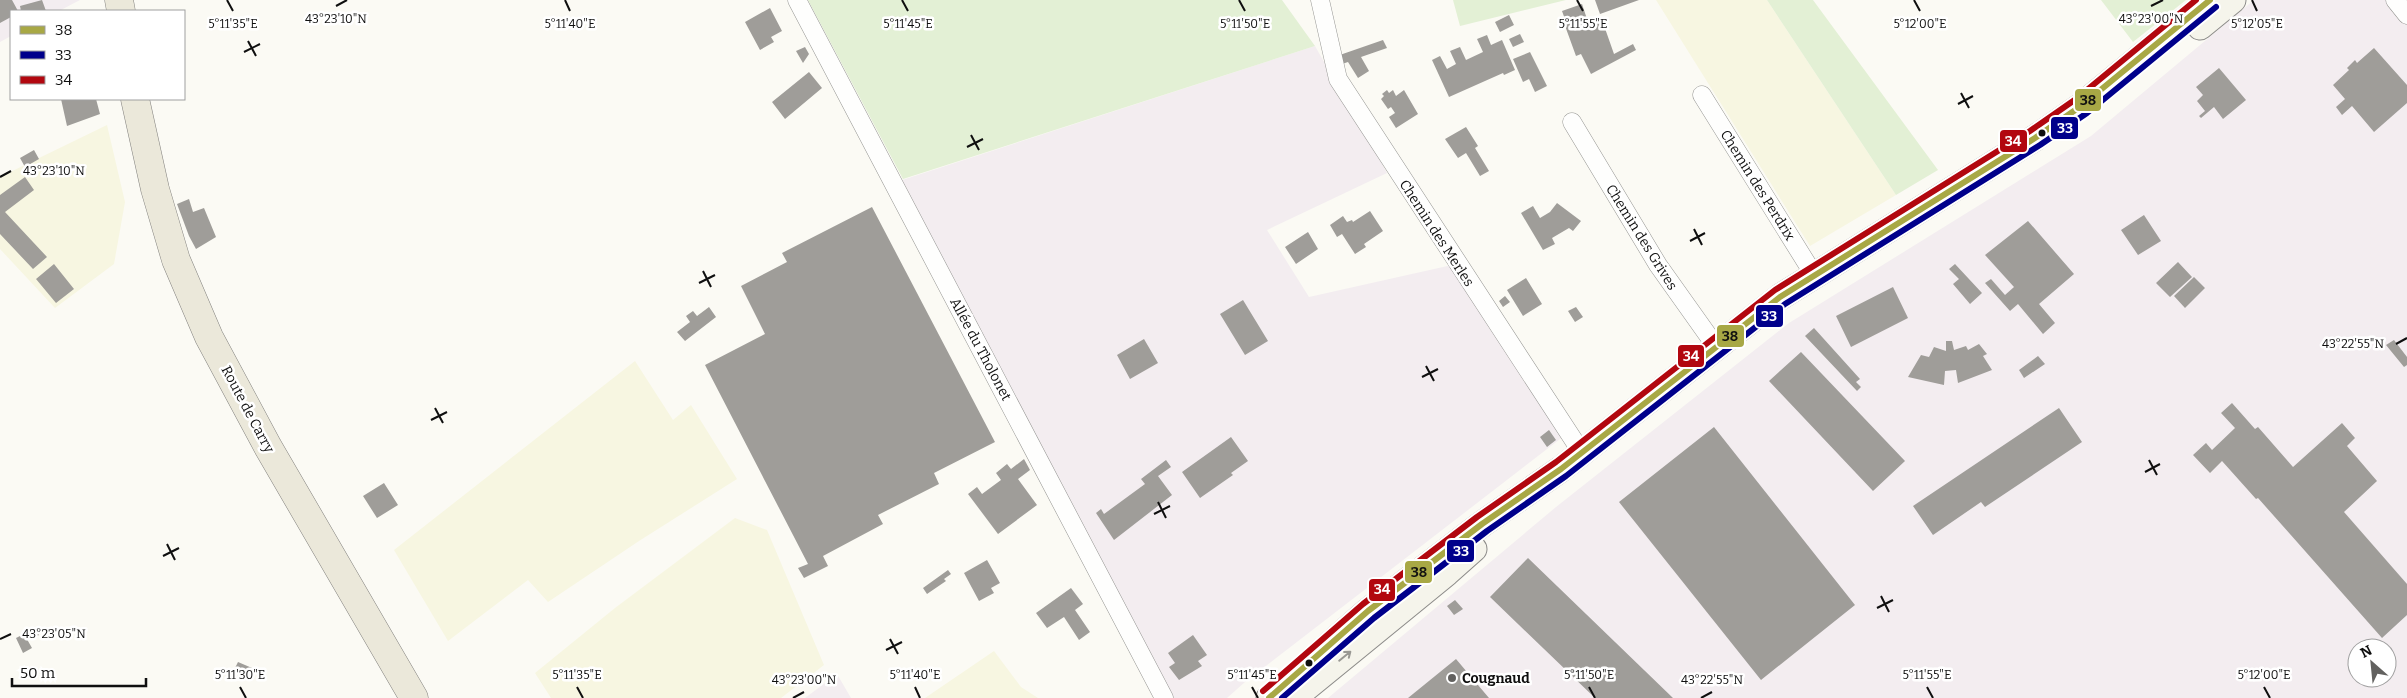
<svg xmlns="http://www.w3.org/2000/svg" width="2407" height="698" viewBox="0 0 2407 698" font-family="Bitter,serif">
<style>
.industrial{fill:#f3edf0;fill-rule:evenodd}
.farmland{fill:#f7f6e1}
.green{fill:#e3f0d5}
.building{fill:#9f9d99}
.lines{fill:none;stroke-linecap:round;stroke-linejoin:round}
.street-casing{stroke:#959592;stroke-width:19}
.secondary-casing{stroke:#8c8b89;stroke-width:27}
.primary-casing{stroke:#83827f;stroke-width:29}
.street{stroke:#fefefd;stroke-width:18}
.secondary{stroke:#f5f4eb;stroke-width:25}
.primary{stroke:#ebe8da;stroke-width:28}
.bus-1-casing{stroke:#fff;stroke-width:10}
.bus-2-casing{stroke:#fff;stroke-width:10}
.bus-3-casing{stroke:#fff;stroke-width:10}
.bus-1{stroke:#a8a845;stroke-width:6}
.bus-2{stroke:#00008b;stroke-width:6}
.bus-3{stroke:#b2070f;stroke-width:6}
.oneway{stroke:#999893}
.ticks{fill:none;stroke:#0f0f0f;stroke-width:2}
.bus-dot{fill:#0f0f0f;stroke:#fff;stroke-width:2}
.poi-dot{fill:#62615f;stroke:#fff;stroke-width:2}
.labels{text-anchor:middle;stroke-width:5;stroke-linejoin:round;paint-order:stroke}
.street-label{font-size:14px;fill:#0f0f0f;stroke:#fff}
.poi-label{font-size:14px;font-weight:bold;fill:#0f0f0f;stroke:#fff;text-anchor:start}
.ticks-label{font-size:12px;text-anchor:middle;fill:#0f0f0f;stroke:#fff;stroke-width:5;stroke-linejoin:round;paint-order:stroke}
.line-badge{stroke:#fff;stroke-width:2}
.badge-label{font-size:14px;text-anchor:middle;font-weight:bold;fill:#fff}
.pale-badge-label{font-size:14px;text-anchor:middle;font-weight:bold;fill:#111}
</style>
<rect width="100%" height="100%" fill="#fbfaf4"/>
<!-- industrial -->
<path class="industrial" d="M0,0H80L59,11H11V36L0,42Z
M2254,0H2407V698H1328L1556,507L1789,323L2091,136ZM2357,648H2387V678H2357Z
M1315,46L1387,173L1267,230L1309,297L1452,265L1564,436L1245,682L1227,698H1170L893,183Z
M837,674L851,698H805Z"/>
<!-- farmland -->
<path class="farmland" d="M1656,0H1767L1896,195L1810,246Z
M107,125L125,202L114,264L55,308L0,249V177Z
M635,361L673,420L691,405L737,479L639,541L548,602L528,580L448,641L394,550Z
M735,518L767,530L824,665L781,698H551L535,673L615,608Z
M994,651L1021,687L1038,698H925Z"/>
<!-- green -->
<path class="green" d="M808,0H1282L1315,46L903,179Z
M1453,0H1566L1460,26Z
M1767,0H1813L1938,170L1896,195Z
M2101,0H2186L2133,42Z"/>
<!-- building -->
<path class="building" d="M0,0H12L18,11H11V17L0,23Z
M42,0L46,11H21L20,6Z
M1595,0H1639L1600,14Z
M1582,4L1588,22L1601,17L1614,54L1633,44L1636,50L1591,74L1581,54L1576,56L1564,23L1566,22L1562,11Z
M770,8L782,31L771,37L774,42L760,50L745,22Z
M1509,15L1514,25L1500,32L1495,22Z
M1520,34L1524,42L1513,47L1509,39Z
M1487,35L1491,45L1502,40L1515,70L1504,75L1503,73L1449,97L1432,60L1440,56L1447,69L1456,64L1450,51L1460,47L1466,60L1483,52L1477,39Z
M1383,40L1387,48L1361,57L1369,71L1358,78L1348,62L1339,65L1334,57Z
M805,47L809,54L803,63L796,51Z
M2374,48L2407,85V103L2374,132L2352,106L2342,115L2336,107L2345,99L2333,85L2349,70L2347,68L2355,60L2357,63Z
M1530,52L1547,86L1535,92L1529,79L1523,82L1513,59Z
M2219,68L2246,100L2223,119L2214,107L2201,118L2199,116L2205,111L2197,101L2203,95L2196,87Z
M809,72L822,88L785,119L772,102Z
M1387,90L1389,93L1393,90L1396,96L1404,90L1418,114L1396,128L1389,117L1395,113L1391,107L1388,109L1381,99L1384,96L1382,94Z
M61,99H96L100,114L67,126Z
M1466,127L1478,146L1475,148L1489,171L1480,176L1466,153L1458,158L1445,139Z
M34,150L39,159L25,167L20,158Z
M25,177L34,190L5,212L47,257L33,269L0,234V195Z
M189,199L193,212L204,208L216,237L196,249L189,236L177,204Z
M1557,203L1581,221L1573,231L1569,228L1552,238L1555,244L1543,250L1521,213L1533,206L1540,218L1550,212Z
M872,207L995,442L934,473L939,484L878,515L883,524L823,556L828,566L804,578L798,568L808,564L705,365L765,334L741,286L787,262L782,253Z
M1370,211L1383,231L1364,244L1366,247L1355,254L1342,234L1337,237L1330,225L1343,216L1347,222L1352,220L1353,222Z
M2144,215L2161,241L2138,255L2121,230Z
M2028,221L2074,274L2039,304L2055,323L2043,334L2018,304L2010,311L1985,283L1991,279L2005,295L2014,287L1985,255Z
M1308,232L1318,249L1296,264L1285,247Z
M2178,262L2192,277L2170,297L2156,283Z
M54,264L74,289L56,303L36,279Z
M1955,264L1982,293L1970,304L1953,284L1959,279L1949,269Z
M2194,277L2205,288L2185,308L2174,296Z
M1526,278L1542,304L1523,316L1507,290Z
M1893,287L1908,318L1851,347L1836,316Z
M1505,296L1510,302L1503,307L1499,301Z
M1243,300L1268,341L1245,355L1220,314Z
M709,307L716,317L685,341L677,332L690,322L686,316L693,311L697,316Z
M1576,307L1583,317L1575,322L1568,311Z
M1814,328L1860,379L1856,382L1861,387L1857,391L1805,336Z
M1144,339L1158,363L1130,379L1117,355Z
M2394,340L2407,357V365L2404,367L2386,345Z
M1946,341H1952L1954,350L1966,346L1968,350L1979,344L1987,354L1983,356L1992,370L1958,383L1956,370L1945,371L1944,385L1908,377L1921,355L1929,357L1934,347L1946,351Z
M1801,352L1905,461L1873,491L1769,381Z
M2038,356L2045,364L2024,378L2019,370Z
M2232,403L2255,429L2258,427L2293,467L2342,423L2355,438L2347,446L2377,481L2344,512L2407,584V615L2382,638L2258,498L2256,499L2222,461L2210,473L2193,455L2206,443L2212,450L2235,428L2221,413Z
M2059,408L2082,442L1985,507L1981,502L1933,535L1913,506Z
M1714,427L1855,605L1761,680L1619,502Z
M1549,430L1556,440L1547,447L1540,437Z
M1231,437L1248,461L1231,473L1233,475L1200,498L1182,472Z
M1024,459L1030,470L1018,479L1037,505L998,534L968,494L977,487L982,494L1001,480L996,473L1007,464L1011,469Z
M1166,460L1171,467L1158,476L1172,495L1114,540L1096,513L1101,509L1104,514L1145,484L1141,479Z
M384,483L398,505L377,518L363,496Z
M1528,558L1673,698H1595L1490,597Z
M987,560L1000,583L991,588L994,593L979,601L964,573Z
M948,570L951,574L944,579L946,581L927,594L923,588Z
M1071,588L1083,604L1075,610L1090,632L1079,640L1064,617L1047,628L1036,613Z
M1455,600L1463,609L1454,615L1447,606Z
M36,629L39,635L29,640L26,634Z
M24,634L32,648L23,653L16,638Z
M1193,635L1207,655L1198,661L1202,666L1179,680L1169,667L1175,663L1168,653Z
M1456,659L1489,698H1408Z
M238,662L252,668L248,675L235,668Z"/>
<g class="lines">
<!-- street casing -->
<g class="street-casing">
<path id="street" d="M797,0L1164,698
M1320,0L1338,79L1582,453
M2395,0L2407,15
M1702,95L1814,275
M1572,122L1658,265L1717,348"/>
</g>
<!-- secondary casing -->
<g class="secondary-casing">
<path id="secondary" d="M2200,27L2233,0
M1269,698L1368,611L1482,524L1561,469L1780,297L2035,138L2081,106L2210,0
M1294,698L1447,573L1474,549"/>
</g>
<!-- primary casing -->
<g class="primary-casing">
<path id="primary" d="M119,0L121,11
M135,99L155,189L176,260L209,337L268,447L414,698"/>
</g>
<!-- street -->
<use href="#street" class="street"/>
<!-- secondary -->
<use href="#secondary" class="secondary"/>
<!-- primary -->
<use href="#primary" class="primary"/>
<!-- bus-1 casing -->
<g class="bus-1-casing">
<path id="bus-1" d="M1269,698L1368,611L1482,524L1561,469L1780,297L2035,138L2081,106L2210,0"/>
</g>
<!-- bus-2 casing -->
<g class="bus-2-casing">
<path id="bus-2" d="M1282,698L1374,618L1487,531L1566,476L1785,304L2040,145L2087,113L2216,7"/>
</g>
<!-- bus-3 casing -->
<g class="bus-3-casing">
<path id="bus-3" d="M1263,691L1363,604L1477,517L1556,462L1775,290L2030,131L2076,99L2196,0"/>
</g>
<!-- bus-1 -->
<use href="#bus-1" class="bus-1"/>
<!-- bus-2 -->
<use href="#bus-2" class="bus-2"/>
<!-- bus-3 -->
<use href="#bus-3" class="bus-3"/>
</g>
<!-- one-way arrows -->
<defs><path id="oneway-shaft" d="M-6 0H5M1.5-3L5.5 0L1.5 3" fill="none" stroke-width="1.6" stroke-linecap="round" stroke-linejoin="round" transform="scale(1.25)"/></defs>
<use class="oneway" href="#oneway-shaft" transform="translate(1345 656) rotate(-39)"/>
<!-- ticks -->
<path class="ticks" d="M227,0L233,11M565,0L570,11M902,0L908,11M1239,0L1245,11M1577,0L1583,11M1914,0L1920,11M2252,0L2257,11M336,6L347,0M2151,6L2163,0M248,41L256,56M244,52L260,44M1961,93L1969,108M1958,104L1973,96M971,135L979,150M967,147L983,139M0,177L11,171M1694,229L1702,245M1690,241L1705,233M703,271L711,287M699,283L715,275M2396,344L2407,338M1426,366L1434,381M1422,377L1438,369M435,408L443,423M431,420L447,412M2149,460L2157,475M2145,472L2160,464M1158,502L1166,518M1154,514L1170,506M167,544L175,560M163,556L179,548M1881,596L1889,612M1877,608L1893,600M0,639L11,634M890,639L898,654M886,650L902,642M240,687L246,698M577,687L583,698M915,687L920,698M1252,687L1258,698M1589,687L1595,698M1927,687L1933,698M2264,687L2270,698M793,698L804,692M1701,698L1712,692"/>
<!-- markers -->
<g class="bus-dot">
<circle cx="2042" cy="133" r="4.5"/>
<circle cx="1309" cy="663" r="4.5"/>
</g>
<circle class="poi-dot" cx="1452" cy="678" r="5"/>
<g class="labels">
<!-- street labels -->
<g class="street-label">
<text transform="translate(1758 185) rotate(58)" y="5">Chemin des Perdrix</text>
<text transform="translate(1437 233) rotate(57)" y="5">Chemin des Merles</text>
<text transform="translate(1642 237) rotate(58)" y="5">Chemin des Grives</text>
<text transform="translate(981 349) rotate(62)" y="5">Allée du Tholonet</text>
<text transform="translate(248 409) rotate(62)" y="5">Route de Carry</text>
</g>
<!-- poi labels -->
<g class="poi-label">
<text x="1462" y="683">Cougnaud</text>
</g>
</g>
<g class="ticks-label">
<text x="336" y="23">43°23'10"N</text>
<text x="2151" y="23">43°23'00"N</text>
<text x="233" y="28">5°11'35"E</text>
<text x="570" y="28">5°11'40"E</text>
<text x="908" y="28">5°11'45"E</text>
<text x="1245" y="28">5°11'50"E</text>
<text x="1583" y="28">5°11'55"E</text>
<text x="1920" y="28">5°12'00"E</text>
<text x="2257" y="28">5°12'05"E</text>
<text x="54" y="175">43°23'10"N</text>
<text x="2353" y="348">43°22'55"N</text>
<text x="54" y="638">43°23'05"N</text>
<text x="240" y="679">5°11'30"E</text>
<text x="577" y="679">5°11'35"E</text>
<text x="915" y="679">5°11'40"E</text>
<text x="1252" y="679">5°11'45"E</text>
<text x="1589" y="679">5°11'50"E</text>
<text x="1927" y="679">5°11'55"E</text>
<text x="2264" y="679">5°12'00"E</text>
<text x="804" y="684">43°23'00"N</text>
<text x="1712" y="684">43°22'55"N</text>
</g>
<g class="line-badge">
<rect x="2074" y="88" width="28" height="24" rx="5" fill="#a8a845"/>
<rect x="2050" y="116" width="29" height="24" rx="5" fill="#00008b"/>
<rect x="1999" y="129" width="29" height="24" rx="5" fill="#b2070f"/>
<rect x="1755" y="304" width="29" height="24" rx="5" fill="#00008b"/>
<rect x="1716" y="324" width="29" height="24" rx="5" fill="#a8a845"/>
<rect x="1677" y="344" width="28" height="24" rx="5" fill="#b2070f"/>
<rect x="1446" y="539" width="29" height="24" rx="5" fill="#00008b"/>
<rect x="1404" y="560" width="29" height="24" rx="5" fill="#a8a845"/>
<rect x="1368" y="578" width="28" height="24" rx="5" fill="#b2070f"/>
</g>
<g class="badge-label">
<text x="2065" y="133">33</text>
<text x="2013" y="146">34</text>
<text x="1769" y="321">33</text>
<text x="1691" y="361">34</text>
<text x="1461" y="556">33</text>
<text x="1382" y="594">34</text>
</g>
<g class="pale-badge-label">
<text x="2088" y="105">38</text>
<text x="1730" y="341">38</text>
<text x="1419" y="577">38</text>
</g>
<!-- legend -->
<rect x="10" y="10" width="175" height="90" fill="#ffffff" stroke="#9f9f9f"/>
<rect x="20" y="26" width="25" height="8" fill="#a8a845" stroke="#9f9f9f"/>
<text x="55" y="35" font-size="15" fill="#0f0f0f">38</text>
<rect x="20" y="51" width="25" height="8" fill="#00008b" stroke="#9f9f9f"/>
<text x="55" y="60" font-size="15" fill="#0f0f0f">33</text>
<rect x="20" y="76" width="25" height="8" fill="#b2070f" stroke="#9f9f9f"/>
<text x="55" y="85" font-size="15" fill="#0f0f0f">34</text>
<!-- north arrow -->
<g transform="translate(2372 663) rotate(333)"><circle r="24" fill="#ffffff" stroke="#9f9f9f"/>
<path d="M0-4L9 19L0 12L-9 19Z" fill="#62615f"/>
<text y="-8" font-size="14" font-weight="bold" text-anchor="middle" fill="#0f0f0f">N</text>
</g>
<!-- scale -->
<path d="M12 678v8h134v-8" fill="none" stroke="#0f0f0f" stroke-width="2.5"/>
<text x="20" y="678" font-size="15" fill="#0f0f0f" stroke="#ffffff" stroke-width="4" paint-order="stroke">50 m</text>
</svg>
